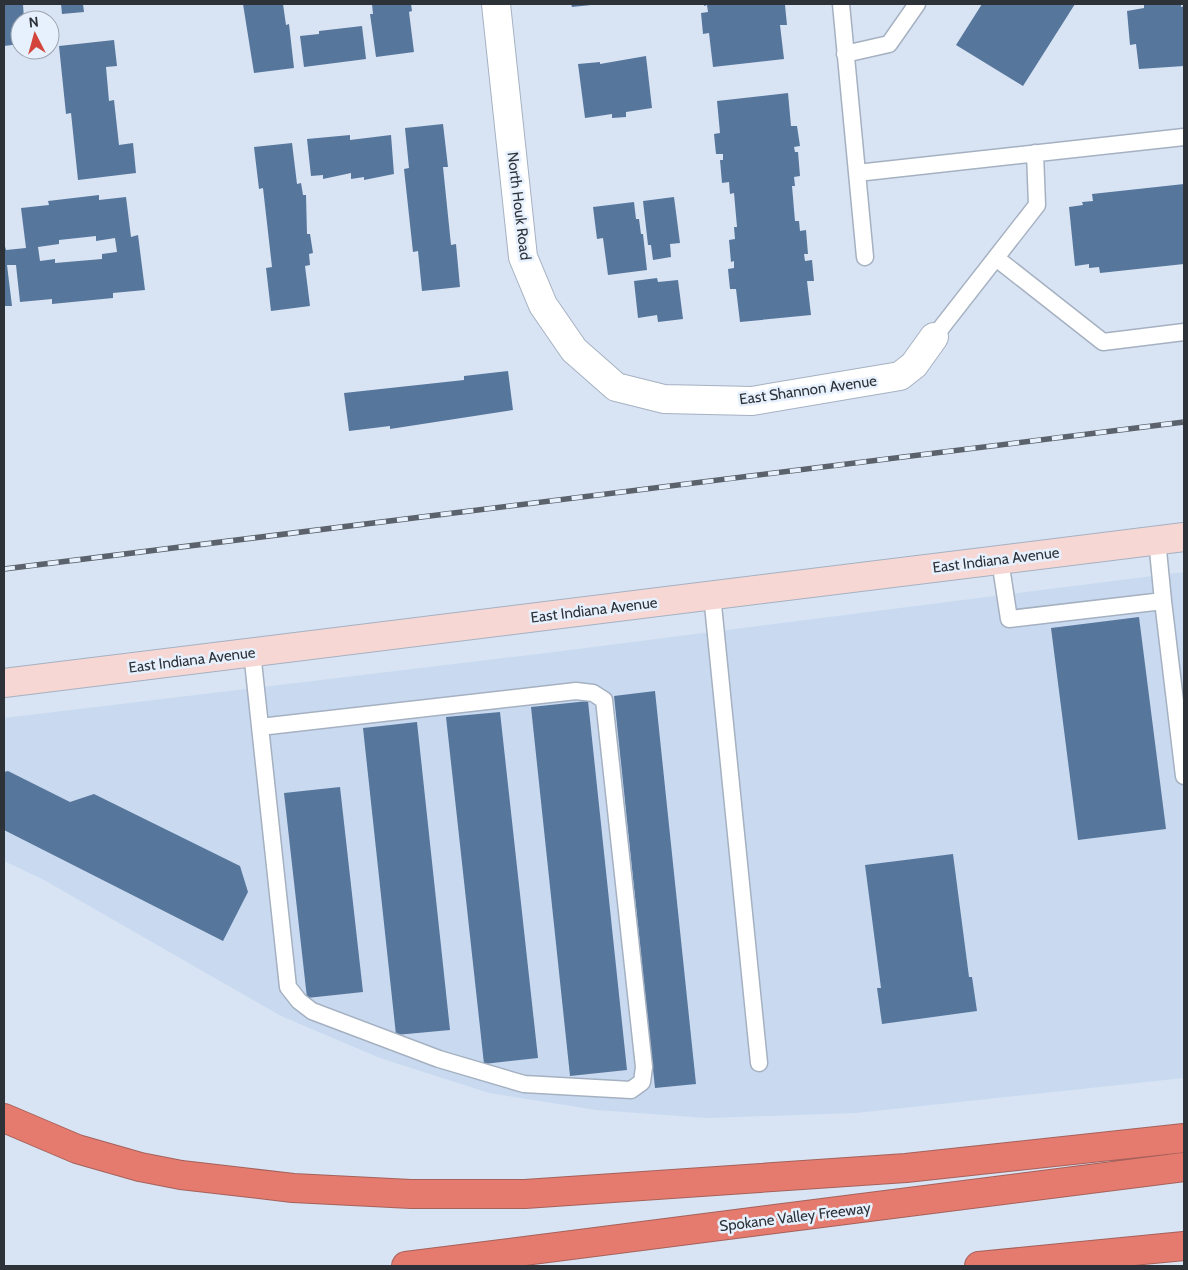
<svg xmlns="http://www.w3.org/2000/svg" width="1188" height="1270" viewBox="0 0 1188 1270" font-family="Cabin,sans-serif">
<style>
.built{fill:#c9daf0}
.building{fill:#57769c;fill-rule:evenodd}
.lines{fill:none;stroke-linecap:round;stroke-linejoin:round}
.service-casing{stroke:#a5b1c1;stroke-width:19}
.minor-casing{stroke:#a5b1c1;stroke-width:30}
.secondary-casing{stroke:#a5b1c1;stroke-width:30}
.motorway-casing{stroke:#a5615b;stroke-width:30}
.service{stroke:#fff;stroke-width:16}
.minor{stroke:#fff;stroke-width:28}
.secondary{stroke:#f7d7d4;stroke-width:28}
.motorway{stroke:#e57b6e;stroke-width:28}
.rail-casing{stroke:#5b626b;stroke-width:5.5}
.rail{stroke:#e7f1fe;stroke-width:4;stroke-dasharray:11;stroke-linecap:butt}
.labels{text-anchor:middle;stroke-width:5;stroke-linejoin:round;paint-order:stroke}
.street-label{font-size:15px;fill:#2d3238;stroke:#e7f1fe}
</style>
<rect width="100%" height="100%" fill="#d8e4f4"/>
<!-- built -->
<path class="built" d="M1184,572V1078L856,1113L707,1118L596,1110L489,1093L380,1058L281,1016L44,880L4,861V718L546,653Z"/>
<!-- building -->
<path class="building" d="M4,4H23L24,20H20V44L4,46Z
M61,4H83L84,12L62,14Z
M243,4H283L286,25L289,24L294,68L254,73Z
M372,4H411L412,11L409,12L414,52L376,57L370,14H373Z
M571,4H591V5L572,7Z
M704,4L785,5L787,25H780L784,59L713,67L709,33L703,34L701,13L708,12L707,5L704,6Z
M982,4H1075L1023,86L956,45Z
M1144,4H1181V7L1184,6V66L1139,69L1136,44L1130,45L1127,11L1144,8Z
M362,26L366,59L304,67L300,36L319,34V31Z
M114,40L117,66L106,67L109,101L114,100L119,145L133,143L136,173L78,180L71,113L66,114L59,46Z
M646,56L652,108L626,112V117L612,118V114L585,118L578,64L600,62V64Z
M788,93L791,126H797L800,146L794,147L795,152H798L800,176L794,177L795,186H792L795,221H799L800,231L806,230L808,254H804L805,261L812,260L814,281H807L811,315L740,322L736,289H730L728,269L734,268V261L731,262L729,240L735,239L734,227H737L734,193L730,194L729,182L722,183L720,160H723V154H716L714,134L720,133L717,101Z
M443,124L448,167H443L451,245L456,244L460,287L422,291L418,251L413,252L404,169L409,168L405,128Z
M350,135V140L391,135L394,174L364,180V177L351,179V173L323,179V175L311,176L307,139Z
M292,143L297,184L301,183L303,195H306L307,234H310L313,253L309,254L310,265L305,266L310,306L271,311L266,268L272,267L263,188L259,189L254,147Z
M1184,184V264L1100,273L1099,267L1089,268V264L1075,266L1069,207L1083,205L1082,202L1093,201L1092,194Z
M99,195V200L126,197L131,237L138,235L145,290L113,293V298L52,304V299L20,302L16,265H7L12,306H4V243L6,250L26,248L21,208L49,205L48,201ZM96,236V241L115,238L117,252L102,254V259L55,263V259L40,261L38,247L59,244V240Z
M674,197L680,243L670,244L671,257L653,260L651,245H648L643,201Z
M634,202L636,219H639L641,234H643L647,270L608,275L603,238L597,239L593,207Z
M657,278L658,282L678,280L683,319L658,322L657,315L638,318L634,281Z
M508,371L513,410L390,429V426L349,431L344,393L464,380V376Z
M1139,617L1166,829L1078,840L1051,628Z
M655,691L696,1084L655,1088L614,696Z
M588,701L627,1070L570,1076L531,707Z
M500,712L538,1058L484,1064L446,717Z
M417,722L450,1030L396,1035L363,728Z
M8,771L70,802L94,794L240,866L248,892L223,941L4,830V772Z
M340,787L363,992L307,998L284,793Z
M953,854L969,977H972L977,1011L882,1024L877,988H881L865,865Z"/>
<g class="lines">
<!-- service casing -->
<g class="service-casing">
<path id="service" d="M841,4L865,257
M845,54L889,44L917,4
M857,173L1184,137
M996,258L1103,342L1184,332
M934,337L1037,205L1035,153
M1000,560L1009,619L1163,601L1157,540
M712,595L759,1063
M1163,601L1184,776
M252,652L288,987L299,1001L312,1011L439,1059L524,1084L631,1090L642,1082L644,1067L604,700L593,693L576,691L260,727"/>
</g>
<!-- minor casing -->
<g class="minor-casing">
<path id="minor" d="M496,4L523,257L543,305L574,350L616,387L664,399L752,401L900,376L914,365L934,337"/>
</g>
<!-- secondary casing -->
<g class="secondary-casing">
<path id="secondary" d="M4,683L1184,537"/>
</g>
<!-- motorway casing -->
<g class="motorway-casing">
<path id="motorway" d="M4,1118L77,1149L140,1167L181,1175L293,1188L411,1194H525L906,1168L1184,1138
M406,1266L1184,1167
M979,1266L1184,1246"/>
</g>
<!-- service -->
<use href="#service" class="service"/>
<!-- minor -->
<use href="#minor" class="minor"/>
<!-- secondary -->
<use href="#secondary" class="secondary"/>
<!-- motorway -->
<use href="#motorway" class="motorway"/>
<!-- rail casing -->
<g class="rail-casing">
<path id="rail" d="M4,569L1184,422"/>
</g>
<!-- rail -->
<use href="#rail" class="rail"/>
</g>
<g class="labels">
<!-- street labels -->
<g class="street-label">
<text transform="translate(519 206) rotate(83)" y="5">North Houk Road</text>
<text transform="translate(808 390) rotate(-8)" y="5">East Shannon Avenue</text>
<text transform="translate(996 560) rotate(-7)" y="5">East Indiana Avenue</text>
<text transform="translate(594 610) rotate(-7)" y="5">East Indiana Avenue</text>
<text transform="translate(192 660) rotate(-7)" y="5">East Indiana Avenue</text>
<text transform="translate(795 1217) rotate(-7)" y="5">Spokane Valley Freeway</text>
</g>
</g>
<!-- border -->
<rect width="1188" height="1270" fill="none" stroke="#2d3238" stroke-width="10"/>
<!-- north arrow -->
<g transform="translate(35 35) rotate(354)"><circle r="24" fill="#e7f1fe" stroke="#9da5af"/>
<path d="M0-4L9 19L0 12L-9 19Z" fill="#d3453a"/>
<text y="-8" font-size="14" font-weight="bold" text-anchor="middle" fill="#2d3238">N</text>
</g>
</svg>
